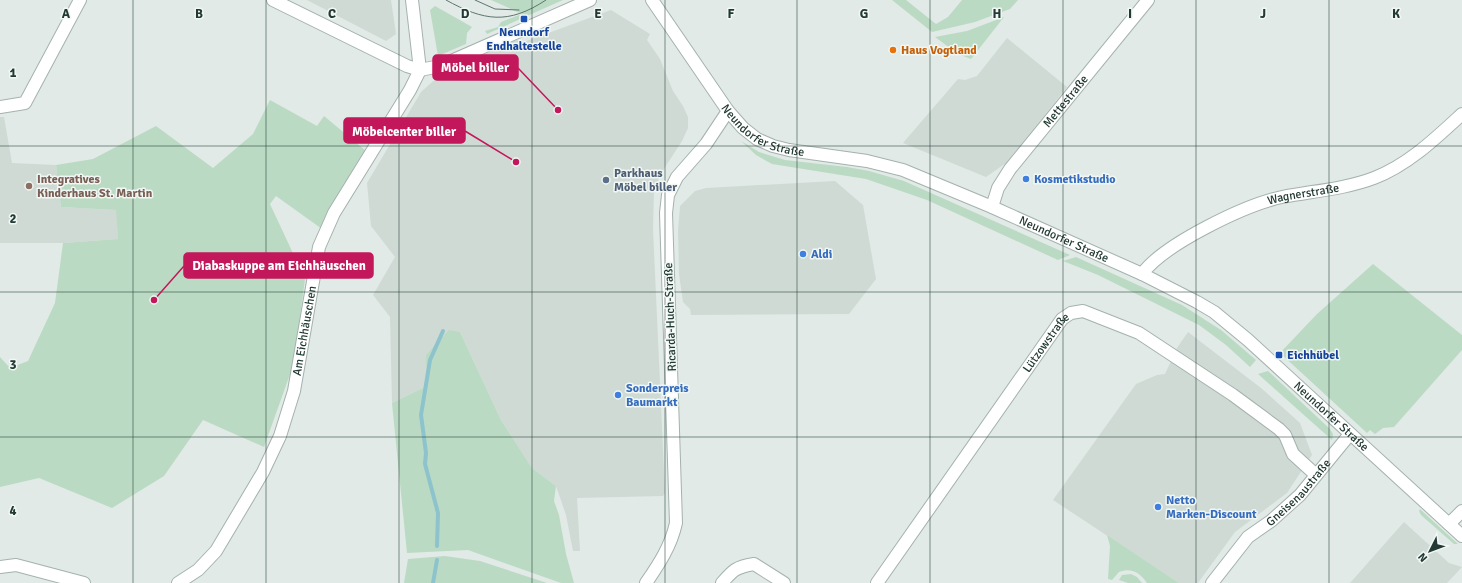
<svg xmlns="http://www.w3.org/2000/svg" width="1462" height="583" viewBox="0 0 1462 583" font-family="Signika,sans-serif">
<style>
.built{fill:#cfdad5}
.green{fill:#bbdac3}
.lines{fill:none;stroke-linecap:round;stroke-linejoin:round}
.stream{stroke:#8cc3cc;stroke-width:4}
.minor-casing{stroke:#a4b2ad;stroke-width:14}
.tertiary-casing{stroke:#a4b2ad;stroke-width:14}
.minor{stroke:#fff;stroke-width:12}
.tertiary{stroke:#fff;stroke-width:12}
.tram{stroke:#5d756e;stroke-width:1}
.grid{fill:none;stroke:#223a33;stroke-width:1;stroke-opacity:0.55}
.transit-dot{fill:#1a4fb4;stroke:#f1f7f4;stroke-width:1.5}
.food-dot{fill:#e8710a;stroke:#f1f7f4;stroke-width:1.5}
.shop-dot{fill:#3f7fe0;stroke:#f1f7f4;stroke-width:1.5}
.service-dot{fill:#5c6f8a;stroke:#f1f7f4;stroke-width:1.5}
.education-dot{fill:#8d6e63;stroke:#f1f7f4;stroke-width:1.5}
.labels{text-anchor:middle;stroke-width:3;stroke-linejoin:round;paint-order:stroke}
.transit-label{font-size:12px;font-weight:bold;fill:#164399;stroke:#f1f7f4}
.food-label{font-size:12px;font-weight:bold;fill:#c56008;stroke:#f1f7f4;text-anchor:start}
.street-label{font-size:12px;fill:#223a33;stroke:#f1f7f4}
.service-label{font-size:12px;font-weight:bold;fill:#4e5e75;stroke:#f1f7f4;text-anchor:start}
.education-label{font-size:12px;font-weight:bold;fill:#785e54;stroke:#f1f7f4;text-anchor:start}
.shop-label{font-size:12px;font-weight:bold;fill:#366cbe;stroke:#f1f7f4;text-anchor:start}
.grid-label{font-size:13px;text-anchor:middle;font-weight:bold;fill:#223a33;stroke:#f1f7f4;stroke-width:3;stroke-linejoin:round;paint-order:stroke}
.leader{fill:none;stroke:#c2185b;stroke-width:1.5}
.callout-dot{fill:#c2185b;stroke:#f1f7f4;stroke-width:1.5}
.callout{fill:#c2185b;stroke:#c2185b;stroke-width:1.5}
.callout-label{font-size:13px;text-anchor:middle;font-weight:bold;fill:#fff}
</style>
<rect width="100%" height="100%" fill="#e1eae6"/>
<!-- built -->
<path class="built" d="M307,0H391L396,34L386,41Z
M611,10L650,34L647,40L660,59L673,91L683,106L688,117V128L682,141L660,175L654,192L653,229L665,493L663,496L577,498L580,551H573L566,515L556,486L532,468L501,420L460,332L427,355V386L392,403L390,317L373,295L395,257L371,226L367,183L421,92L442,73L516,40L524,42Z
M1007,38L1067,87L1006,163L986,177L903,143L958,79L965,80L977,76Z
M0,117H4L12,163L56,165L61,207L117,210L118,239L63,243H0Z
M835,181L863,205L876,279L849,314L691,315L690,309L683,302L679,274L678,231L680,206L695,191L706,188Z
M1188,332L1261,388L1300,423L1312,455L1287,493L1235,532L1198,583H1179L1053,500L1136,384L1157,375L1165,374L1177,348Z
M1404,522L1449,563L1462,567L1447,583H1350Z"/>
<!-- green -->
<path class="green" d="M491,0H563L487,34L485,31L498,27L501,22L522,14Z
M892,0H906L936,24L948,17L962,0H1018L1010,9L975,22L932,32Z
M435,6L472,27L467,33L466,44L438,56L430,10Z
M1004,17L971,59L958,54L935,37L967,31Z
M270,100L317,126L324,116L366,151L322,229L276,196L270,204L305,279L294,363L264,447L203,420L164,476L112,508L39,478L0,487V357L10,368L28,361L55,303L63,243L118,239L116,210L61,207L56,165L93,159L156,126L213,168L253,134Z
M741,141L759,152L785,160L847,167L869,171L904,181L1070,255L1058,260L927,200L866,179L772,164L756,155Z
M1076,257L1182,305L1221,330L1256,360L1250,367L1226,345L1199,325L1098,275L1063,261Z
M1373,264L1462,335V350L1394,427L1383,428L1375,434L1370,430L1367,433L1280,353L1317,314Z
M449,330L460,332L501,420L532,468L556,486L554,501L559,515L566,554L574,583H561L468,550L407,553L392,403L427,386L426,355Z
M1268,371L1330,429L1333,434L1332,440L1258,374Z
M1420,509L1422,511L1458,544H1454L1421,515L1419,511Z
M1107,535L1179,583H1147C1140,573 1132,567 1119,572L1112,580L1108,579L1110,546Z
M445,556L480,561L547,583H404L408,559Z
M1131,574L1137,577L1142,583H1128L1119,580L1122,575Z"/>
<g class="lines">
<!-- stream -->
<path class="stream" d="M437,546L438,513L425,464L426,453L421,415L430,360L443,331
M433,583L437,560"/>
<!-- minor casing -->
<g class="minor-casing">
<g id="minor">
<path d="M273,0L407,66L420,70L440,66L590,0"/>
<path d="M412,0L420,70"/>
<path d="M0,107L25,103L80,0"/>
<path id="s1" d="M992,207L998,188L1010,169L1148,0"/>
<path id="s2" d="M1142,274C1164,244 1245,205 1282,197C1313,191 1345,189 1374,178C1408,165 1436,138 1462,114"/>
<path d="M1449,524L1462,511"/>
<path d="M0,567L16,565L84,583"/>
<path id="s3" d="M178,583L198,570L216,551L263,472L280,436L294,391L319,247L334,213L410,90L420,70"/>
<path d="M646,583C659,564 671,546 676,523L666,213L668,195L677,177L706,144L728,111"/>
<path d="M722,583C733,570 736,567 754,564L784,583"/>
<path id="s4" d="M877,583L1062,319L1071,313L1083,311L1139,333L1233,395L1279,429L1285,435L1293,454L1316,475"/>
<path id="s5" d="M1212,583L1248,537L1271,521L1300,495L1350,434"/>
</g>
</g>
<!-- tertiary casing -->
<g class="tertiary-casing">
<g id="tertiary">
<path id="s6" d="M652,0L728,111L743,128L757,139L773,146L789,150L867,161L903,170L992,207L1142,274L1197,302L1214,312L1248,340L1462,536"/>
</g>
</g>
<!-- minor -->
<use href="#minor" class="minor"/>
<!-- tertiary -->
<use href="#tertiary" class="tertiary"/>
<!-- tram -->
<path class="tram" d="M446,0C484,21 508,25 546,0
M475,0L495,9L519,10"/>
</g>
<!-- grid -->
<path class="grid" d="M133,0V583M266,0V583M399,0V583M532,0V583M665,0V583M797,0V583M930,0V583M1063,0V583M1196,0V583M1329,0V583M0,146H1462M0,292H1462M0,437H1462"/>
<!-- markers -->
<g class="transit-dot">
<rect x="520" y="15" width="8" height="8" rx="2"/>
<rect x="1275" y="351" width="8" height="8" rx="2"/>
</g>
<circle class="food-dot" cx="893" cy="50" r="4"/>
<g class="shop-dot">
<circle cx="1026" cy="179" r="4"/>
<circle cx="803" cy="254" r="4"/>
<circle cx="618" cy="395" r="4"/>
<circle cx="1158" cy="507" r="4"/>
</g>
<circle class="service-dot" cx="606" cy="180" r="4"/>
<circle class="education-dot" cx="29" cy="186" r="4"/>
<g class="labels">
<!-- transit labels -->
<g class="transit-label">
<text x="524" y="36">Neundorf<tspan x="524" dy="14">Endhaltestelle</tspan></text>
<text x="1287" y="359" text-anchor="start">Eichhübel</text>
</g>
<!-- food labels -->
<g class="food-label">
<text x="901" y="54">Haus Vogtland</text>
</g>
<!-- street labels -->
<g class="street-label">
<text dy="4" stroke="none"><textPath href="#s1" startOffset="130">Mettestraße</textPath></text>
<text dy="4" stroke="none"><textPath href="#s6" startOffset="176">Neundorfer Straße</textPath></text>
<text dy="4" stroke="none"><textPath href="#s2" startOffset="183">Wagnerstraße</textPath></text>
<text dy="4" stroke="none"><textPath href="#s6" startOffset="500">Neundorfer Straße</textPath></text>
<text transform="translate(670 317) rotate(-92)" y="4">Ricarda-Huch-Straße</text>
<text dy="4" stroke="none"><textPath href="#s3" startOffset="290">Am Eichhäuschen</textPath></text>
<text dy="4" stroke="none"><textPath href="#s4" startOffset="294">Lützowstraße</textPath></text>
<text dy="4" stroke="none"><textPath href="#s6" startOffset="824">Neundorfer Straße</textPath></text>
<text dy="4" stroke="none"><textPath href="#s5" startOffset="126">Gneisenaustraße</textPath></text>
</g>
<!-- service labels -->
<g class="service-label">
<text x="614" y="177">Parkhaus<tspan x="614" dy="14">Möbel biller</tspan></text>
</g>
<!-- education labels -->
<g class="education-label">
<text x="37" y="183">Integratives<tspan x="37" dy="14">Kinderhaus St. Martin</tspan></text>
</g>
<!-- shop labels -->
<g class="shop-label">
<text x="1034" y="183">Kosmetikstudio</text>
<text x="811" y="258">Aldi</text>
<text x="626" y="392">Sonderpreis<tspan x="626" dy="14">Baumarkt</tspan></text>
<text x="1166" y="504">Netto<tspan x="1166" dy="14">Marken-Discount</tspan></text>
</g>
</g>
<g class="grid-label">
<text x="66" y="18">A</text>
<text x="199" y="18">B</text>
<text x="332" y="18">C</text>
<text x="465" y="18">D</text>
<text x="598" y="18">E</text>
<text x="731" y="18">F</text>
<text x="864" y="18">G</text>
<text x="997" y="18">H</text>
<text x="1130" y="18">I</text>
<text x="1263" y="18">J</text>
<text x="1396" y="18">K</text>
<text x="13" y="77">1</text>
<text x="13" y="223">2</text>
<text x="13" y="369">3</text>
<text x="13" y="515">4</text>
</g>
<!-- callouts -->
<path class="leader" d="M558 110L518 68M516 162L465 131M154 300L184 266"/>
<g class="callout-dot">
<circle cx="558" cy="110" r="4"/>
<circle cx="516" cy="162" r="4"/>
<circle cx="154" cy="300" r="4"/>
</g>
<g class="callout">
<rect x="433" y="55" width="85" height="25" rx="4"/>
<rect x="344" y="118" width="121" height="25" rx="4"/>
<rect x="184" y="253" width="189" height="25" rx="4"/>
</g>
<g class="callout-label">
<text x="475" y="72">Möbel biller</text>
<text x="404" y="136">Möbelcenter biller</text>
<text x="279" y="270">Diabaskuppe am Eichhäuschen</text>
</g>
<!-- north arrow -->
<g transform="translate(1430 551) rotate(228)" stroke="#f1f7f4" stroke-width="3" paint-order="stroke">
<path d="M0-3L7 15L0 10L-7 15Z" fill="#223a33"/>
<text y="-6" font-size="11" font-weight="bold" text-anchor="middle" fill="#223a33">N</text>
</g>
</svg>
